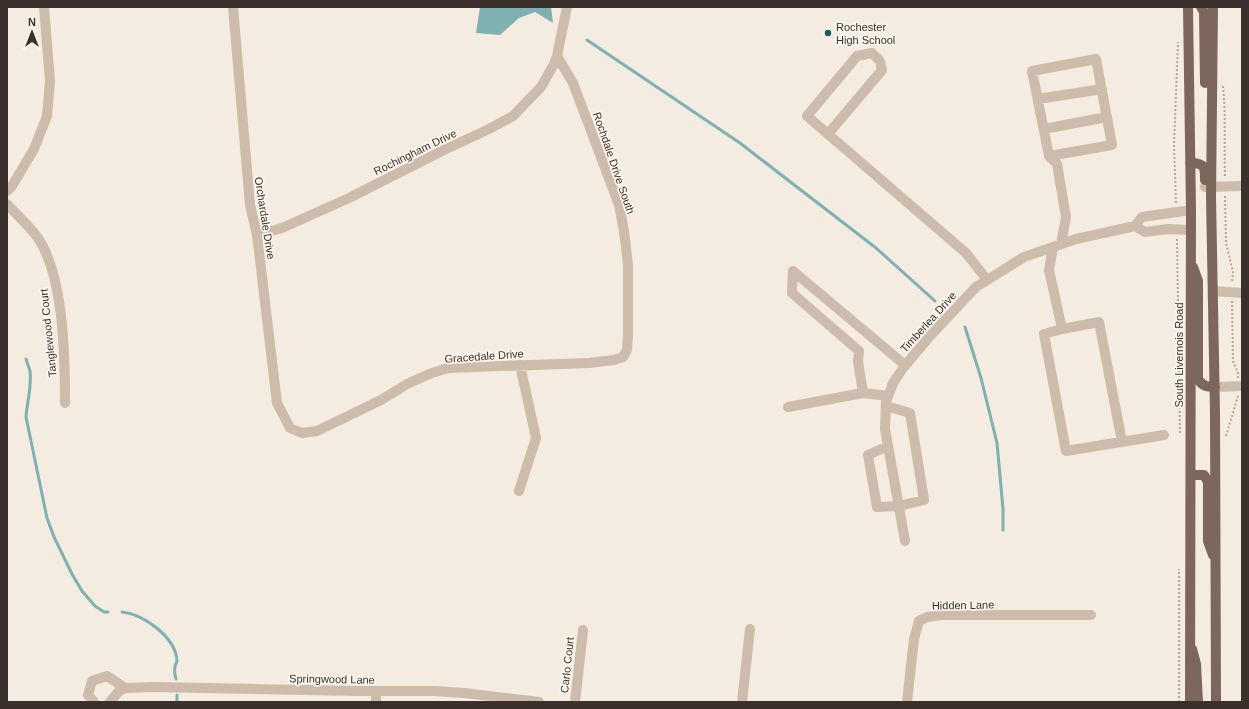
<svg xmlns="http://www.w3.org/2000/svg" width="1249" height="709" viewBox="0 0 1249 709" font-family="Arial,sans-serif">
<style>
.water{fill:#7fb0b2}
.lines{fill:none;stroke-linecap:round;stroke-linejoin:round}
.stream{stroke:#7fb0b2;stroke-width:3}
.path{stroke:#b9a596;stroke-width:2;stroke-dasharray:2 2;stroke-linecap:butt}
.minor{stroke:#cdbbac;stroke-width:10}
.major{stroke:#7d675c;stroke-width:10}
.poi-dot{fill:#1f5a5e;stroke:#fbf5ee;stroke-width:1.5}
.labels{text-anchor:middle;stroke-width:3.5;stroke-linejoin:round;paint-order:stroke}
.poi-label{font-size:11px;fill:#3b302b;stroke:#fbf5ee;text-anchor:start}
.street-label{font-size:11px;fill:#3b302b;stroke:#fbf5ee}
</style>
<rect width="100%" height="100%" fill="#f4ebe1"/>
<!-- water -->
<path class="water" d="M480,7H551L553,23L535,12L519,18L500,35L476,33Z"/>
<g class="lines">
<!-- stream -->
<path class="stream" d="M587,40L740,143L876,248L935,301
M965,327L981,378L997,443L1003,509V530
M26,359C27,363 29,367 30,371C32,386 27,402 26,417L47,518L54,537L72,574L82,591L95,606L104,612H108
M122,612C143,614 176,637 177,661C177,663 175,664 175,667C174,670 175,675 176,679
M177,695V702"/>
<!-- path -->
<path class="path" d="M1223,86C1226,117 1224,147 1225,178
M1225,196L1226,243L1233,272L1232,283
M1176,203L1174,145L1178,42
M1177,239L1180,433
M1232,301L1233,361L1238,373V378
M1226,436L1238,396
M1179,702V569"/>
<!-- minor -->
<path class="minor" d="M233,7L250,205L257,235L277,403L290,428L302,433L317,431L381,400L407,384L432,373L448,368L589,363L614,360L623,357L627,350L628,336V265L624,231L619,205L573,83L557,56L567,7
M1038,99L1102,89
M1044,129L1107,117
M828,134L882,70L880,61L872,53L857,56L807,116L966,253L987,280
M1049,156L1112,145L1096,59L1032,71L1049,156L1057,164L1066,217L1061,244
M1205,187L1242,186
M7,191L12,186L34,149L47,116L50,81L44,7
M7,204C17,215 29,226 38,238C64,277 65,357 65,403
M1135,226L1145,232L1168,229L1191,230
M257,235L282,228L349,198L444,150L489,129L513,116L541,87L554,64L557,56
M1053,247L1049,270L1062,329L1044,334L1066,451L1164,435
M1213,291L1242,293
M1062,329L1099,322L1122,442
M1215,387L1242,386
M888,396L863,393L858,361L859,351L792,293L793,271L905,365
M886,406L910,413L924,500L899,506L877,507L868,455L888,446
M788,407L863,393
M519,491L536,438L520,365
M905,541L885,429L886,402L893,383L903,368L930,336L976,287L1024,257L1076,239L1135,226L1142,217L1191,210
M376,691V702
M94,702L88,695L92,681L107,676L125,688
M110,702L119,691L125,688L153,687L358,691H434L464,693L539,702
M575,702L583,630
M742,702L750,629
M907,702L914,639L919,621L927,617L941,615H1091"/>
<!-- major -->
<path class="major" d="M1188,7L1191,210L1190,702
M1201,7L1204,12L1205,83
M1213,7L1211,197L1215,413L1216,702
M1190,163C1205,163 1205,167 1205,180
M1193,267L1198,281V379C1202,386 1207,387 1215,387
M1191,475H1204L1208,482V541L1213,555
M1192,649L1196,664L1198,702"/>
</g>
<!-- markers -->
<circle class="poi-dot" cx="828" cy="33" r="4"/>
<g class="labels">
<!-- poi labels -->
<g class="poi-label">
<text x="836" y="31">Rochester<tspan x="836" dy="13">High School</tspan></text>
</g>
<!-- street labels -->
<g class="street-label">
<text transform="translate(415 152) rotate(-26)" y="4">Rochingham Drive</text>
<text transform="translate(614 163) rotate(71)" y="4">Rochdale Drive South</text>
<text transform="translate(265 218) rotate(81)" y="4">Orchardale Drive</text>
<text transform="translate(928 322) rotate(-48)" y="4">Timberlea Drive</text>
<text transform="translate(48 333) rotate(-96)" y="4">Tanglewood Court</text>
<text transform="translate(1179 355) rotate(-90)" y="4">South Livernois Road</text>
<text transform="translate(484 356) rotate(-4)" y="4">Gracedale Drive</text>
<text transform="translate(963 605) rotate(-1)" y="4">Hidden Lane</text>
<text transform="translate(567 665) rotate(-84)" y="4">Carlo Court</text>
<text transform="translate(332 679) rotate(1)" y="4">Springwood Lane</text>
</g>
</g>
<!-- border -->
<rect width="1249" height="709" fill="none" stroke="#3b302b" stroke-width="16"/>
<!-- north arrow -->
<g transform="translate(32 32)" stroke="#fbf5ee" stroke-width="3" paint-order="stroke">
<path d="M0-3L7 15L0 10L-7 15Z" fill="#3b302b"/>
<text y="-6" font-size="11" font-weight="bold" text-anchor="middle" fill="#3b302b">N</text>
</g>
</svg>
